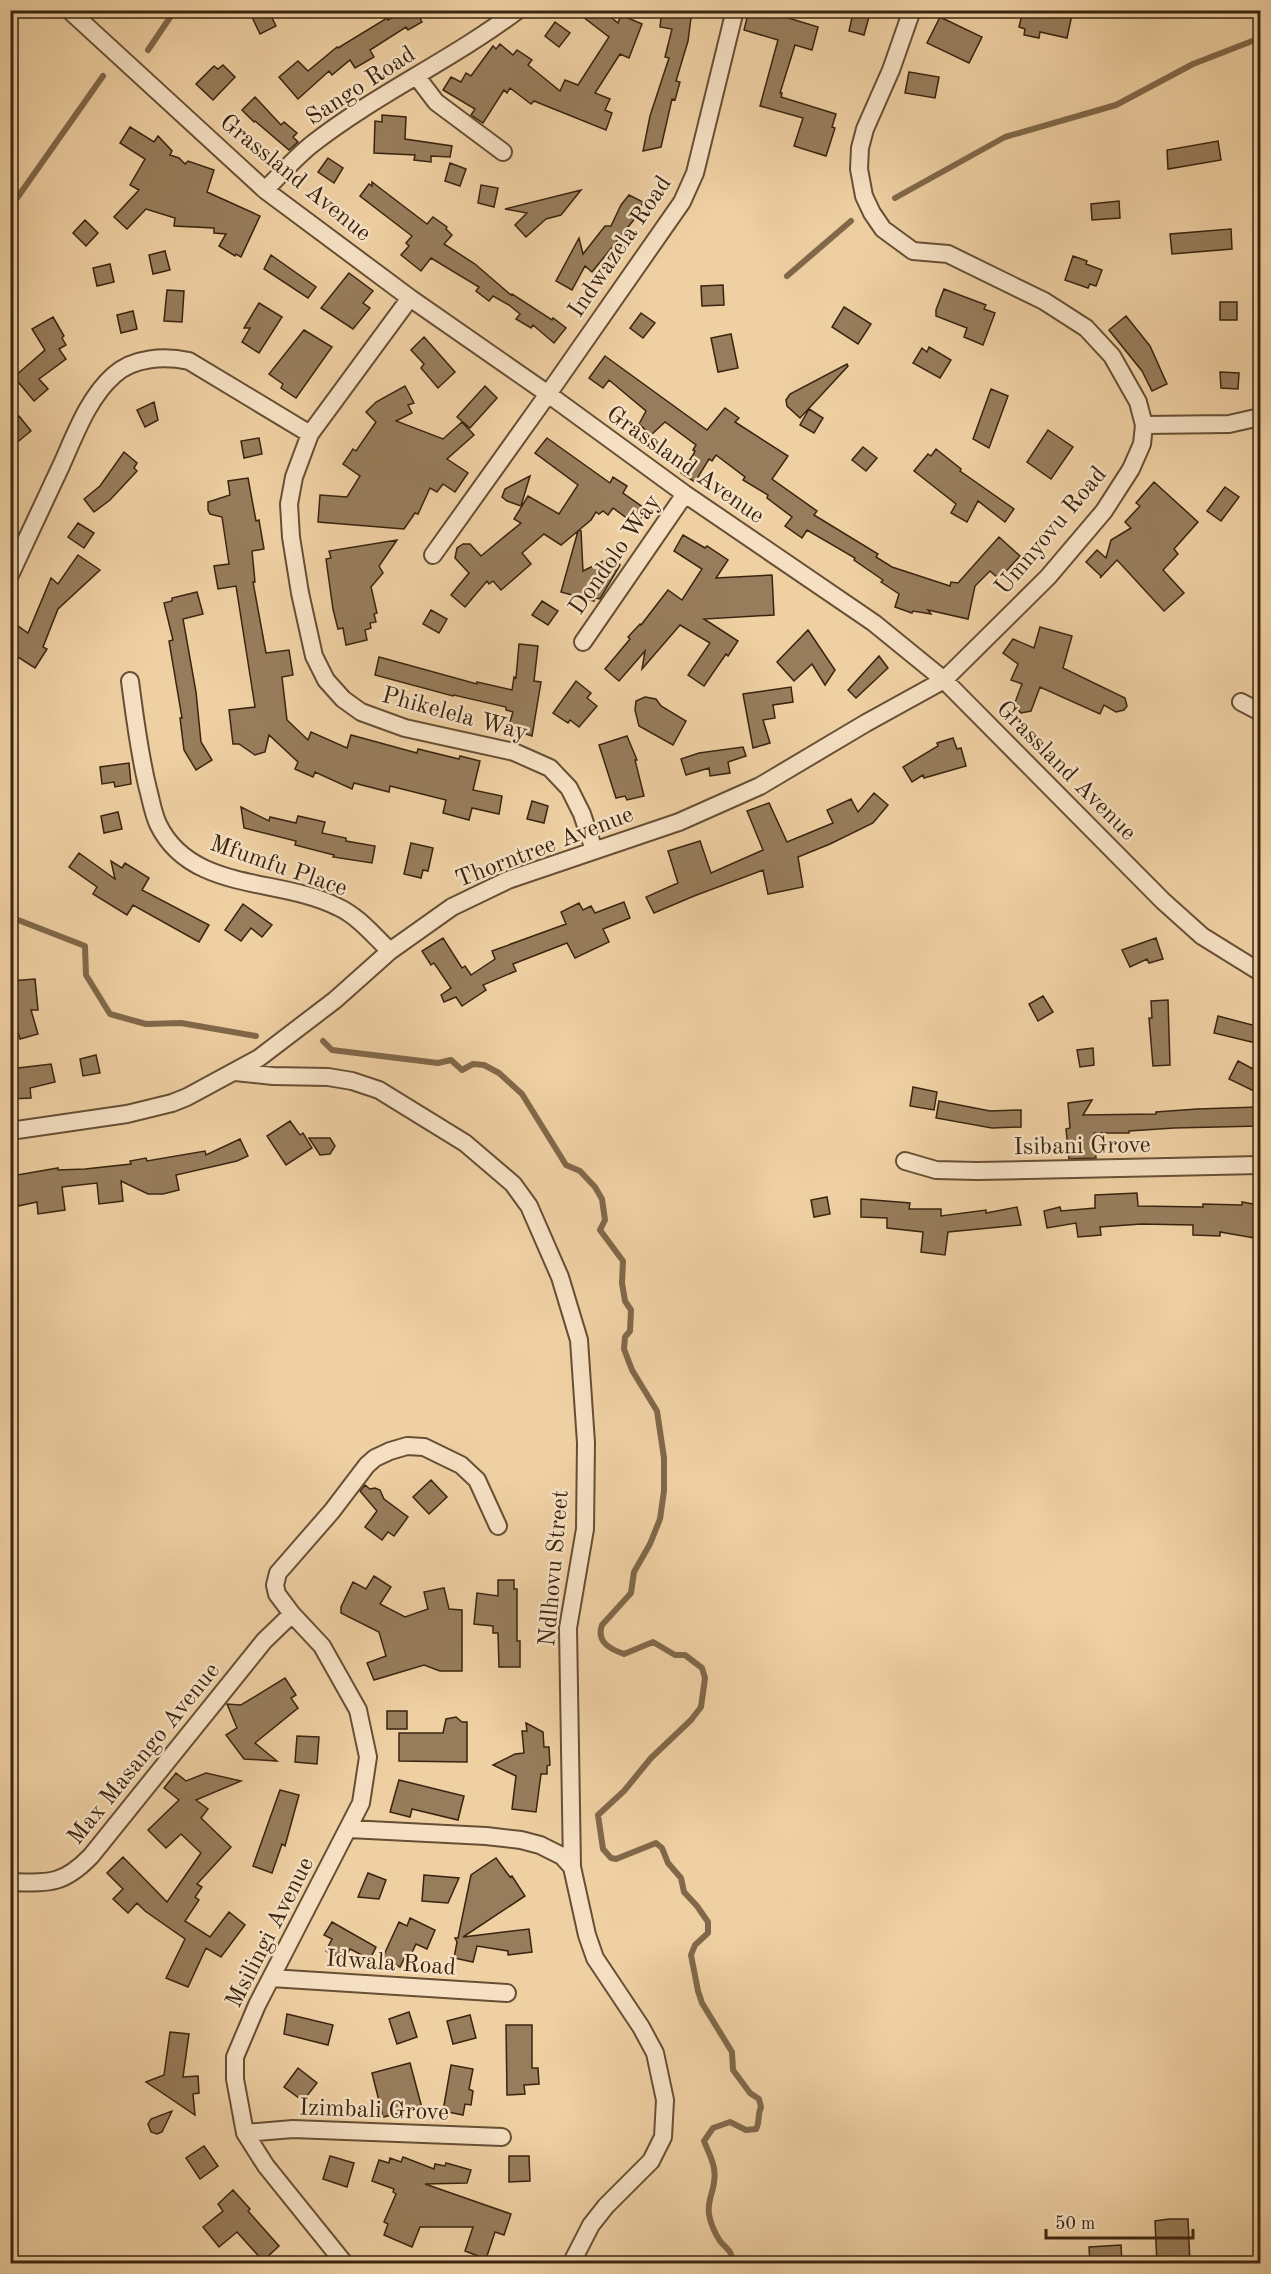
<svg xmlns="http://www.w3.org/2000/svg" width="1271" height="2274" viewBox="0 0 1271 2274" font-family="'Old Standard TT',serif">
<style>
.lines{fill:none;stroke-linecap:round;stroke-linejoin:round}
.stream{stroke:#81684a;stroke-width:6}
.building{fill:#987d5c;stroke:#3a240f;stroke-width:1.5}
.minor-casing{stroke:#674f34;stroke-width:20}
.minor{stroke:#f5e0c3;stroke-width:16}
.labels{text-anchor:middle;stroke-width:5;stroke-linejoin:round;paint-order:stroke}
.street-label{font-size:24px;fill:#3a240f;stroke:#f5e0c3}
</style>
<rect width="100%" height="100%" fill="#efd0a3"/>
<filter id="stains"><feTurbulence type="fractalNoise" baseFrequency=".00333" numOctaves="4"/><feColorMatrix values="0 0 0 0 .2 0 0 0 0 .09 0 0 0 0 .02 0 0 0 .5 -.17"/></filter>
<radialGradient id="worn" r=".72"><stop offset=".6" stop-color="#630" stop-opacity="0"/><stop offset="1" stop-color="#630" stop-opacity=".3"/></radialGradient>
<g class="lines">
<!-- stream -->
<path class="stream" d="M148,50L175,10
M895,198L1005,137L1116,105L1193,64L1260,38
M10,208L103,76
M787,276L851,221
M10,920L13,918L85,946L86,975L110,1014L146,1024L181,1023L256,1036
M323,1041L332,1050L438,1063L451,1060L462,1070L473,1064L484,1065L499,1073L522,1094L566,1165L580,1171L595,1187L602,1199L605,1220L600,1230L623,1261L622,1283L625,1301L631,1310L630,1331L625,1337L624,1349L632,1370L657,1411L664,1458V1491L660,1519L650,1544L634,1572L631,1593L602,1625C596,1642 610,1649 624,1654L653,1642L675,1655H685L702,1668L705,1678L701,1707L691,1720L651,1758L624,1791L598,1815L603,1849L611,1858L616,1859L656,1843L662,1848L668,1863L681,1878L684,1892L697,1906L708,1922V1933L695,1945L691,1955L698,1991L702,2003L732,2052L733,2070L750,2093L759,2099L761,2107C757,2116 760,2123 756,2129L746,2130L730,2122L713,2128L704,2141C709,2154 717,2167 714,2182C713,2193 707,2202 709,2214C710,2222 715,2234 720,2241C727,2250 733,2250 732,2264"/>
</g>
<!-- building -->
<path class="building" d="M266,10H268L276,26L260,34L252,17Z
M397,10H431L420,18L422,22L408,30L406,27L370,50L374,57L355,68L350,60L332,75L329,71L298,99L279,77L298,61L308,71L337,47L338,48L387,18L388,20L399,14Z
M574,10H602L618,23L621,15L642,24L629,58L620,54L595,93L610,99L605,110L612,113L606,130L534,101L531,104L510,88L507,93L504,90L483,123L471,115L475,109L443,90L451,77L461,82L466,73L471,76L493,46L496,49L500,44L513,55L517,50L532,60L528,65L560,91L565,80L578,85L609,37Z
M662,10H692L688,41L676,81L680,82L675,100L672,99L661,147L643,151L650,116L669,58L665,57L672,29L660,27Z
M749,10L772,13L818,27L812,50L795,45L780,93H782L781,97L836,114L832,127L835,128L826,156L794,146L803,118L760,106L778,40L744,30Z
M1023,10H1073L1067,38L1040,32L1039,38L1024,35L1025,29L1019,27Z
M853,13L869,17L864,35L849,31Z
M940,17L982,37L969,63L927,43Z
M555,22L570,33L559,47L545,36Z
M223,65L235,77L213,100L196,84L214,66L218,69Z
M909,72L939,77L935,98L905,93Z
M255,97L281,125L284,122L297,133L293,137L298,142L289,150L255,121L254,122L242,110Z
M382,115L406,117L405,139L452,146L450,157L431,156V162L414,160L415,155L374,153L375,121L382,122Z
M130,127L154,142L158,136L172,151L170,155L179,158L185,164L188,161L214,170L207,192L260,216L241,257L236,254L235,256L219,246L226,234L214,233V228L174,226L175,218L146,209L127,229L114,217L139,190L130,185L145,159L120,143Z
M1218,141L1221,160L1168,169L1167,150Z
M328,158L343,168L334,183L318,172Z
M450,163L466,169L460,186L445,181Z
M372,182L427,224L433,217L447,227L446,229L452,235L444,244L475,264L511,295L512,294L552,320L553,318L566,328L554,343L533,325L531,328L516,319L520,314L509,305L493,296L489,301L476,291L479,287L431,258L421,271L401,255L409,246L406,243L412,236L360,196L369,184L372,186Z
M481,185L498,188L494,207L478,203Z
M581,190L561,215L546,219L526,237L515,225L527,213L505,209Z
M629,195L643,202L636,217L601,261L592,272L585,266L572,290L556,281L579,238L583,254L605,226H611L621,205Z
M1119,201L1120,218L1092,220L1091,204Z
M85,220L98,233L86,246L73,233Z
M1231,229L1232,249L1172,254L1170,234Z
M165,251L170,270L153,274L149,255Z
M271,255L316,287L308,298L264,269Z
M1073,256L1087,261L1086,264L1102,270L1096,286L1090,284L1088,288L1065,280Z
M110,264L114,282L97,286L93,268Z
M349,273L373,291L363,303L370,308L353,329L321,308Z
M723,285L724,305L702,306L701,286Z
M944,289L986,305L984,309L995,313L983,345L964,337L967,328L936,316V310Z
M167,290L184,291L182,322L164,321Z
M1220,302H1237V320H1220Z
M259,303L282,317L259,353L242,342L250,328H244Z
M844,307L871,324L858,344L832,327Z
M133,311L137,329L121,333L117,315Z
M641,313L655,323L643,338L630,328Z
M1126,316L1150,346L1167,384L1152,391L1142,371L1109,330Z
M53,317L64,336L62,338L66,345L59,349L66,359L39,379L48,389L34,401L14,377L45,350L32,329Z
M304,330L332,347L296,398L281,388L283,384L269,374Z
M731,334L738,368L718,372L711,338Z
M424,337L455,372L438,388L421,368L424,364L411,350Z
M929,347L951,360L940,378L913,363L922,348L927,352Z
M605,356L707,430L725,408L739,418L735,422L788,456L772,479L817,511L814,515L878,554L876,557L892,567L950,586L951,582L958,583L999,537L1020,556L999,579L990,571L975,586L968,619L928,610L931,614L913,611L912,613L895,607L899,594L881,582L883,580L854,560L855,558L807,530L802,538L785,526L792,517L767,498L768,495L743,480L745,477L716,455L712,461L709,459L695,482L681,473L693,455L695,451L693,450L696,445L665,422L651,435L639,424L646,411L609,380L603,388L589,378Z
M847,364L848,366L800,418L787,406L786,400L790,394Z
M1220,372L1239,373L1238,389L1221,388Z
M405,386L414,403L408,405L412,413L396,421L443,439L462,422L474,435L447,459L468,473L455,492L443,484L437,492L430,488L418,514L415,513L404,529L318,522L320,495L347,497L360,476L343,464L353,449L356,451L376,422L366,412L376,402Z
M485,386L497,398L470,428L457,417Z
M991,389L1008,396L989,448L973,439Z
M154,402L158,420L145,427L137,410Z
M809,409L823,418L814,433L800,425Z
M19,416L31,431L10,448V423Z
M1048,430L1073,447L1051,479L1027,462Z
M259,438L262,454L244,458L241,441Z
M547,438L610,483L613,477L627,486L623,493L647,510L636,525L613,508L608,515L603,511L599,514L596,512L591,520L579,530L581,531L583,571L609,558L614,559L620,565L600,599L595,598L594,601L561,592L578,531L561,545L544,534L522,553L531,564L501,590L493,581L489,584L487,581L465,607L451,595L469,573L455,558L457,548L463,544H470L481,556L521,523L514,519L528,496L559,514L578,485L535,453Z
M863,447L877,458L866,471L852,460Z
M936,449L961,469L960,471L1014,509L1005,522L978,501L967,522L951,513L956,504L914,471L928,454L931,456Z
M124,452L137,463L134,468L137,471L110,500L94,512L84,499L100,486Z
M530,476L521,506L507,501L502,497L505,489Z
M248,478L256,521L259,520L264,549L252,551L255,582H253L266,653L289,650L293,675L282,677L287,720L308,740L311,732L347,748L351,735L417,753L418,749L459,759L460,756L480,761L473,790L502,796L499,814L472,808L469,820L443,813L446,800L390,786L389,792L354,783L352,789L315,772L313,777L295,769L298,762L269,735L265,752L255,755L239,744H233L229,710L255,707L236,586L218,589L214,566L229,564L222,517L210,514L208,510V502L230,495L228,481Z
M1154,482L1198,522L1174,549L1178,554L1163,570L1184,593L1164,611L1117,560L1100,578L1101,576L1086,562L1097,550L1106,558L1111,540L1131,528L1125,522L1140,506L1136,503Z
M1225,487L1239,497L1221,521L1207,511Z
M78,523L94,533L84,548L68,537Z
M683,535L705,548L707,546L728,560L716,578L772,575L774,615L704,619L738,641L728,656L726,654L704,686L688,675L710,643L680,625L642,669L645,651L619,681L605,669L630,639L628,637L640,624L641,625L668,590L682,600L702,569L674,551Z
M397,540L379,566L383,573L371,587L377,613L374,614L376,622L370,623L371,628L365,630L367,640L346,645L343,628L338,629L333,609L326,559L331,558L329,551Z
M78,555L100,570L58,609L43,647L47,649L35,668L10,652V638L18,626L28,633L51,578L58,584Z
M197,592L203,614L183,619L196,692L201,742L212,760L196,770L184,750L180,718H182L169,641L173,640L164,603L172,601V598Z
M542,601L558,611L548,625L532,615Z
M431,610L447,619L439,633L423,624Z
M1040,627L1072,636L1063,668L1125,698L1127,706L1124,710L1116,712L1104,705L1100,714L1040,687L1031,711L1021,713L1014,705L1022,684L1011,680L1018,664L1003,653L1013,639L1034,648Z
M808,630L835,670L825,685L812,664L794,681L777,662Z
M519,644L538,646L534,681L541,682L532,736L508,728L513,712L506,710V707L454,695L453,696L375,675L379,657L477,684V682L512,690L514,677L516,678Z
M879,656L888,668L856,698L848,690Z
M576,681L591,693L587,698L597,706L579,727L570,720L568,723L553,713Z
M791,687L793,702L773,705L775,718L763,720L770,743L753,748L743,694Z
M645,697L656,699L661,706L686,721L673,745L639,726L635,710L636,701Z
M627,736L637,760H635L644,796L627,800L625,796L616,798L599,745Z
M953,738L957,749L961,748L966,766L924,778L923,775L912,782L903,767L938,746L937,743Z
M743,747L746,756L728,762L730,773L710,776L709,768L686,775L681,759L699,753Z
M129,763L131,784L115,787L114,782L102,784L100,767Z
M874,793L888,805L873,823L830,844L798,857L803,887L768,894L763,870L694,896L654,913L646,897L678,883L668,851L700,841L711,873L763,850L747,811L769,803L787,842L833,823L827,810L851,799L858,812Z
M532,801L548,806L544,823L527,819Z
M241,807L269,821L270,817L296,823L298,816L325,822L322,833L346,838V841L375,846L372,863L333,857L334,855L295,845L296,841L244,828Z
M118,812L122,829L104,833L101,816Z
M411,843L433,848L428,871L423,870L421,878L404,874Z
M79,853L115,879L111,861L122,868L125,863L149,878L142,890L209,925L199,942L133,905L127,915L93,894L97,887L69,867Z
M624,902L630,918L603,929L609,942L575,958L567,943L513,964L516,971L483,985L486,990L462,1006L456,997L444,1002L441,995L451,988L434,963L431,965L422,951L443,938L462,968L465,966L471,975L495,959L492,951L566,924L561,912L579,903L583,910L591,906L595,913Z
M243,904L272,925L262,937L251,928L241,941L225,930Z
M1156,938L1163,959L1149,963L1147,959L1130,967L1122,950Z
M35,979L38,1010H31L38,1034L20,1039L10,1006V981Z
M1043,996L1053,1012L1038,1021L1029,1004Z
M1168,1000L1170,1065L1153,1066L1149,1018H1152L1151,1001Z
M1218,1016L1260,1027V1044L1214,1033Z
M1093,1048L1094,1065L1080,1067L1077,1050Z
M96,1055L100,1073L83,1076L80,1059Z
M1238,1061L1257,1071L1258,1093L1229,1079Z
M51,1064L55,1082L30,1088L31,1098L10,1099V1069Z
M913,1087L937,1092L934,1110L910,1106Z
M1092,1100L1083,1115L1156,1114V1112L1197,1109L1258,1107H1260V1126L1174,1128L1129,1131V1133H1094L1096,1158L1069,1159L1066,1129L1070,1128L1068,1103Z
M939,1101L990,1111L1021,1110V1127L992,1128L936,1118Z
M290,1121L300,1135L303,1133L312,1148L286,1165L267,1136Z
M309,1138H330L335,1146L330,1154L320,1155Z
M240,1139L248,1156L237,1161L176,1175L179,1190L163,1194H148L121,1181L123,1201L99,1204L97,1183L62,1187L65,1210L38,1214L37,1202L18,1206L11,1176L58,1168V1170L85,1169L131,1164L130,1161L146,1158L147,1161L205,1151L206,1155Z
M1137,1193L1138,1206L1203,1207V1204L1242,1205V1202L1259,1205L1254,1238L1220,1232V1236L1193,1235V1225L1141,1224L1100,1227L1101,1235L1078,1237L1076,1223L1047,1228L1044,1211L1060,1207L1061,1211L1095,1208V1195Z
M827,1197L830,1214L814,1217L811,1200Z
M861,1199L910,1203L909,1209H941V1216L986,1210V1213L1017,1207L1021,1225L948,1232L945,1255L921,1252L923,1232L887,1228V1218L861,1217Z
M431,1480L447,1497L429,1514L413,1497Z
M365,1485L370,1489L375,1488L380,1490L384,1499L408,1517L394,1536L388,1532L382,1540L365,1527L377,1511L360,1491Z
M374,1576L391,1587L380,1604L405,1617L428,1609L424,1592L444,1588L449,1609L462,1610V1671H440L424,1665L374,1680L367,1663L386,1656L379,1632L341,1613V1607L353,1582L366,1589Z
M498,1580H514V1589H517V1641H520V1667H499L498,1633H493V1626L474,1624L477,1593L498,1596Z
M285,1678L296,1695L291,1698L298,1708L255,1743L277,1761L244,1759L226,1735L237,1728L227,1704L241,1705Z
M387,1711H407V1729H387Z
M456,1717L462,1722H467V1762L399,1761V1733H443L446,1719Z
M526,1723L543,1732L544,1747H549L550,1765L547,1766V1774H541L536,1812L512,1809L516,1776L493,1765L515,1754L524,1753L522,1731H527Z
M297,1736L319,1737L317,1764L295,1762Z
M176,1773L186,1781L206,1773L241,1781L196,1800L208,1809L201,1818L231,1847L197,1884L202,1887L195,1897L199,1900L185,1921L210,1937L229,1912L245,1925L221,1957L206,1948L188,1987L166,1978L185,1939L145,1911L137,1903L128,1913L113,1899L123,1889L107,1873L123,1857L167,1902L201,1853L181,1834L166,1848L148,1830L179,1800L164,1788Z
M399,1780L464,1796L458,1820L412,1809L410,1817L390,1812Z
M280,1790L299,1795L285,1846L282,1844L272,1873L253,1866Z
M496,1858L510,1877L512,1876L525,1896L463,1937L529,1929L532,1952L508,1955V1951L477,1946L473,1962L454,1958L457,1942L455,1938H458L471,1875Z
M368,1873L386,1880L379,1899L358,1897Z
M424,1875L459,1878L448,1903L422,1901Z
M410,1918L435,1930L427,1949L416,1944L408,1961L404,1959L400,1967L382,1959L399,1922L407,1926Z
M332,1922L376,1947L370,1959L350,1949L343,1960L326,1951L332,1939L324,1935Z
M409,2012L417,2037L397,2044L389,2019Z
M287,2014L333,2025L328,2045L284,2034Z
M470,2015L476,2038L453,2044L447,2021Z
M506,2025H532V2068H538L539,2084L524,2085L525,2094L507,2095Z
M170,2032L189,2034L183,2077L198,2076L199,2093L193,2094L195,2115L146,2082L164,2075Z
M410,2063L422,2108L383,2117L372,2073Z
M451,2065L473,2069L469,2089L473,2091L471,2105L465,2104L463,2115L443,2111Z
M298,2068L317,2083L303,2101L284,2087Z
M172,2111L162,2132L157,2134L151,2132L148,2124L151,2119Z
M204,2146L218,2166L200,2179L186,2158Z
M330,2156L354,2163L347,2187L323,2179Z
M509,2156H529L530,2181L509,2182Z
M403,2157L434,2169L435,2164L445,2166L446,2163L471,2170L467,2183L425,2184L511,2214L504,2235L495,2232L486,2259L465,2251L473,2227H420L412,2247L384,2235L388,2224L384,2222L396,2194L393,2192L394,2189L372,2181L379,2160L389,2163L390,2158L401,2162Z
M233,2190L250,2209L248,2211L279,2246L263,2261L237,2232L219,2247L203,2227L223,2211L218,2204Z
M1169,2219H1188L1190,2264H1157L1155,2221Z
M1121,2245L1122,2264H1090L1089,2247Z"/>
<g class="lines">
<!-- minor casing -->
<g class="minor-casing">
<path id="minor" d="M69,10L265,190L410,298L548,394L685,494L874,623L944,680L1163,901L1202,936L1260,972
M417,77L436,102L503,152
M265,190C280,175 295,158 311,145C376,94 452,60 518,10
M410,298L310,434L294,477L289,504L291,537L300,593L314,656L326,680L343,699L361,712L405,728L514,752L550,768L569,788L582,814L594,850
M1144,425L1229,424L1260,417
M433,555L548,394L682,202L695,173L735,10
M10,575C27,538 44,502 61,466C75,435 88,398 114,375C134,357 165,356 189,361L310,434
M583,642L685,494
M130,681C135,718 139,753 148,789C151,800 153,813 158,824C191,893 280,877 338,907C358,916 374,936 390,951
M1241,702L1260,712
M235,1072L273,1076L328,1077L352,1081L379,1090L465,1143L513,1184L529,1206L560,1277L579,1340L586,1443L585,1529L568,1628L572,1867L587,1935L595,1958L641,2027L655,2053L665,2100L663,2137L651,2161L606,2206L591,2225L571,2264
M10,1131L127,1114L172,1103L187,1097L259,1058L335,1000L390,951L452,907L508,880L679,822L760,786L866,723L944,680L1048,577L1104,511L1131,469L1142,444L1144,425L1138,402L1112,356L1086,328L1044,301L948,254L913,251L883,229L872,213L864,196L859,169L860,148L865,129L891,70L912,10
M905,1161L936,1170L977,1171L1260,1165
M349,1829L486,1836L521,1840L540,1845L562,1856L572,1867
M10,1882C49,1883 63,1885 91,1856L264,1641L292,1614
M271,1978L507,1993
M245,2133L293,2129L502,2137
M345,2264L266,2166L245,2133L235,2079V2057L257,2005L361,1803L368,1757L358,1710L322,1646L292,1614L277,1594L275,1585L278,1573L332,1511L367,1465L375,1458L390,1451L407,1446L424,1447L461,1465L477,1480L498,1526"/>
</g>
<!-- minor -->
<use href="#minor" class="minor"/>
</g>
<g class="labels">
<!-- street labels -->
<g class="street-label">
<text transform="translate(360 85) rotate(-33)" y="8">Sango Road</text>
<text transform="translate(296 177) rotate(39)" y="8">Grassland Avenue</text>
<text transform="translate(619 246) rotate(-56)" y="8">Indwazela Road</text>
<text transform="translate(686 464) rotate(35)" y="8">Grassland Avenue</text>
<text transform="translate(1050 530) rotate(-50)" y="8">Umnyovu Road</text>
<text transform="translate(614 554) rotate(-55)" y="8">Dondolo Way</text>
<text transform="translate(455 713) rotate(15)" y="8">Phikelela Way</text>
<text transform="translate(1067 770) rotate(45)" y="8">Grassland Avenue</text>
<text transform="translate(544 846) rotate(-21)" y="8">Thorntree Avenue</text>
<text transform="translate(279 865) rotate(19)" y="8">Mfumfu Place</text>
<text transform="translate(1082 1145) rotate(-1)" y="8">Isibani Grove</text>
<text transform="translate(553 1568) rotate(-85)" y="8">Ndlhovu Street</text>
<text transform="translate(143 1753) rotate(-51)" y="8">Max Masango Avenue</text>
<text transform="translate(269 1932) rotate(-63)" y="8">Msilingi Avenue</text>
<text transform="translate(391 1962) rotate(4)" y="8">Idwala Road</text>
<text transform="translate(374 2109) rotate(2)" y="8">Izimbali Grove</text>
</g>
</g>
<!-- margin -->
<rect width="1271" height="2274" fill="none" stroke="#efd0a3" stroke-width="36"/>
<rect x="12" y="12" width="1247" height="2250" fill="none" stroke="#3a240f" stroke-width="3"/>
<rect x="18" y="18" width="1235" height="2238" fill="none" stroke="#3a240f" stroke-width="1.5"/>
<!-- scale -->
<path d="M1046 2229v9h147v-9" fill="none" stroke="#3a240f" stroke-width="3"/>
<text x="1055" y="2229" font-size="18" fill="#3a240f" stroke="#f5e0c3" stroke-width="4.5" paint-order="stroke">50 m</text>
<rect width="100%" height="100%" filter="url(#stains)"/>
<rect width="100%" height="100%" fill="url(#worn)"/>
</svg>
